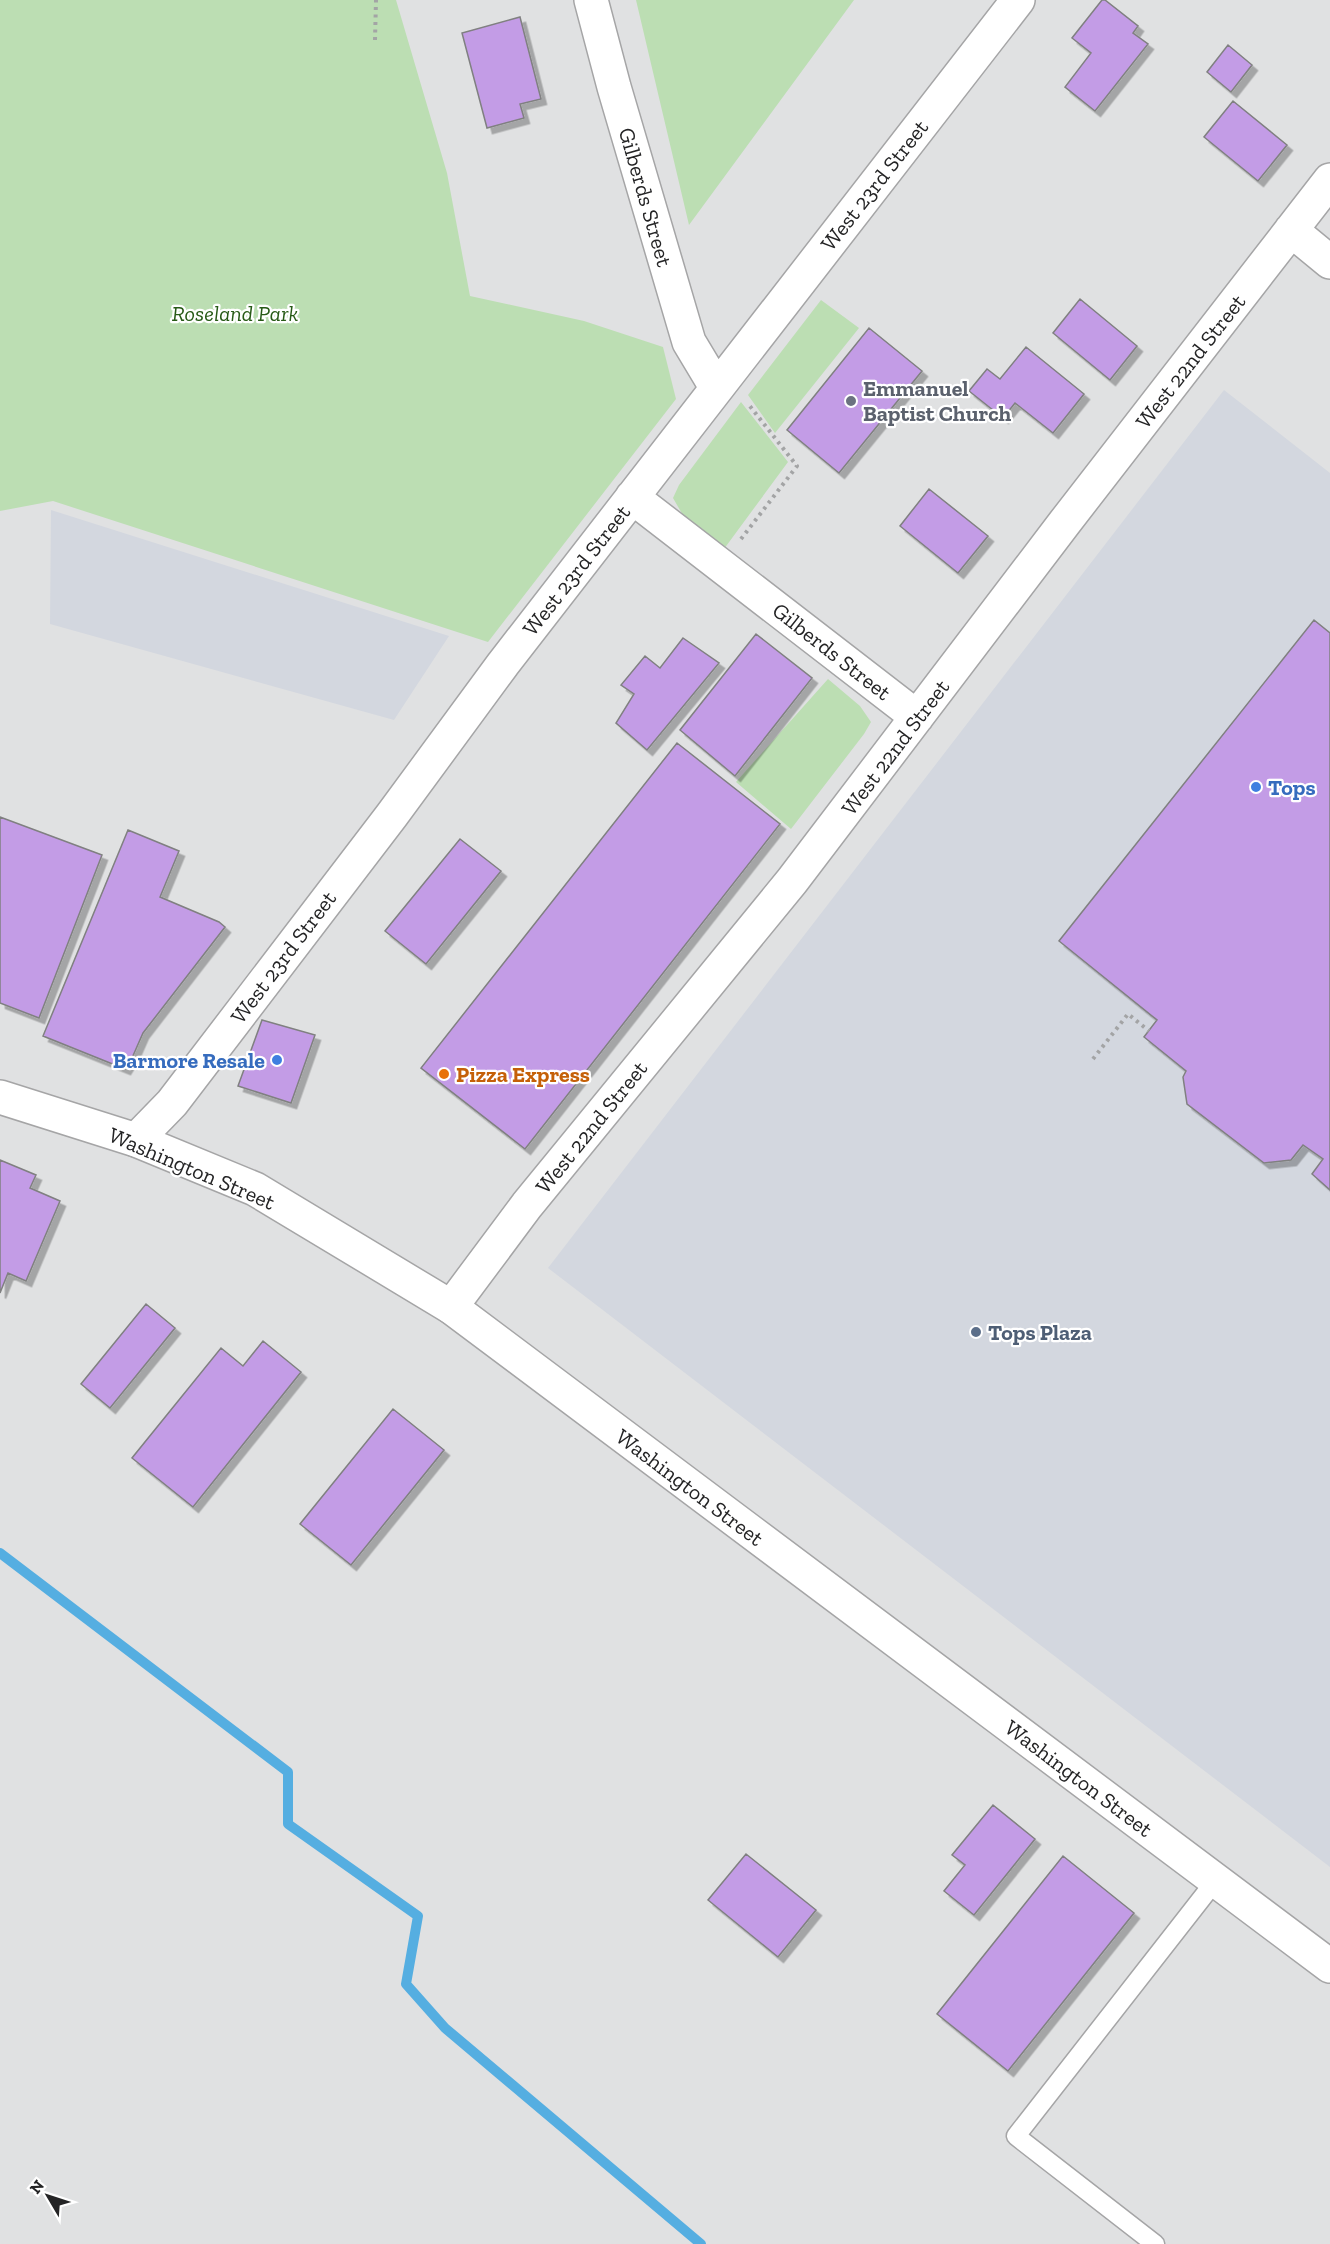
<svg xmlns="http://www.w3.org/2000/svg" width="1330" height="2244" viewBox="0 0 1330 2244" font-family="'Zilla Slab',serif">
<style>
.built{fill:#d3d7df}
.green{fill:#bcdeb3}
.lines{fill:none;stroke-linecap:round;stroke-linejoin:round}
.stream{stroke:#55aee1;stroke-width:10}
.building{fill:#c39ce6;stroke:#808081;stroke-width:1.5;filter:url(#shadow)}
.service-casing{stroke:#a5a5a6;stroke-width:21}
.minor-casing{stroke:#a5a5a6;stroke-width:36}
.secondary-casing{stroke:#a5a5a6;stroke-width:36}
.path{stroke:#a3a4a5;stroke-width:4;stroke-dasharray:3 4.5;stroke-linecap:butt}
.service{stroke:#fff;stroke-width:18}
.minor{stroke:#fff;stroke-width:33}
.secondary{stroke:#fff;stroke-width:33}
.worship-dot{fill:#6b7280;stroke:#fff;stroke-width:2}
.shop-dot{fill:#3f7fe0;stroke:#fff;stroke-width:2}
.food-dot{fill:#e8710a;stroke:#fff;stroke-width:2}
.service-dot{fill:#5c6f8a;stroke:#fff;stroke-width:2}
.labels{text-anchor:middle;stroke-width:4.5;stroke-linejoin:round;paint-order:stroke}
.street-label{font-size:22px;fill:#242425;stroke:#fff}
.park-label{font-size:22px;font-style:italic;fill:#275a16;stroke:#fff}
.worship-label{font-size:22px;font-weight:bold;fill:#5b616d;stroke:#fff;text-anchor:start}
.shop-label{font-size:22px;font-weight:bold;fill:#366cbe;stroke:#fff;text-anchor:start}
.food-label{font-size:22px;font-weight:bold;fill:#c56008;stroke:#fff;text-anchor:start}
.service-label{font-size:22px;font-weight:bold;fill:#4e5e75;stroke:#fff;text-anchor:start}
</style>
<defs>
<filter id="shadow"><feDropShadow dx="5.5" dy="5.5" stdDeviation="0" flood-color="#0004"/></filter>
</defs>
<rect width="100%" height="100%" fill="#e0e1e2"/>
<!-- built -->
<path class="built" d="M1224,390L1330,473V1867L548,1268Z
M51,510L449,636L394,720L50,624Z"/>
<!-- green -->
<path class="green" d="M0,0H396L447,173L470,296L584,321L663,347L676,399L488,642L53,501L0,511Z
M636,0H854L689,225Z
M821,300L859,328L775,433L748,395Z
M741,402L788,462L724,549L684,517L673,498L679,485Z
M828,679L860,706L871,722L864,734L791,829L736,782Z"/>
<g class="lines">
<!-- stream -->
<path class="stream" d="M0,1553L288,1772V1824L418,1916L406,1984L445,2028L701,2244"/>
</g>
<!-- building -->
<path class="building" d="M1102,0H1105L1138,26L1133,33L1148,44L1095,111L1065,87L1091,53L1072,38Z
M520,17L541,99L520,104L524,118L487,128L462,33Z
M1228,45L1252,65L1231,92L1207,72Z
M1233,101L1287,145L1258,181L1204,137Z
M1080,299L1137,346L1110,380L1053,333Z
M869,328L922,371L839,473L787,430Z
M1026,347L1084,394L1053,433L1015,403L1003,418L969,391L987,369L1000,379Z
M929,489L988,536L958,573L900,526Z
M1314,620L1330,633V1190L1312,1174L1323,1159L1303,1145L1291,1160L1264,1163L1187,1104L1183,1077L1186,1071L1144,1037L1157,1020L1059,941Z
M756,634L812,678L735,776L680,730Z
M683,638L719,663L647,750L616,723L634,694L621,685L645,656L660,668Z
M677,743L780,824L525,1149L421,1068Z
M0,817L102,855L39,1018L0,1003Z
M128,830L179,851L160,897L219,922L225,927L143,1033L132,1058L125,1069L43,1036Z
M460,839L501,871L426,964L385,931Z
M262,1020L315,1035L291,1103L238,1086Z
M0,1160L36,1175L30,1188L60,1201L26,1281L8,1273L0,1293Z
M146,1304L175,1328L110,1408L81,1384Z
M263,1341L301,1372L193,1507L132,1458L221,1348L243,1366Z
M393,1409L444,1450L351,1565L300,1524Z
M993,1805L1035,1839L974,1915L944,1891L965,1865L952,1855Z
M746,1854L816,1910L778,1957L708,1900Z
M1063,1856L1134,1913L1008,2071L937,2014Z"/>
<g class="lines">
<!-- service casing -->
<g class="service-casing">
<path id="service" d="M1155,2244L1016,2136L1216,1880"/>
</g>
<!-- minor casing -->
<g class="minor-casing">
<path id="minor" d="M591,0L614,87L689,342L716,387
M1291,230L1330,262
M632,497L917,717
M136,1140L172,1103L392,815L503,664L1018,0
M451,1307L527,1205L792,881L1065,522L1330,180"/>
</g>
<!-- secondary casing -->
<g class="secondary-casing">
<path id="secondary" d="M0,1097L136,1140L255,1189L451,1307L1330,1966"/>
</g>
<!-- path -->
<path class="path" d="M375,40L376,0
M741,539L797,466L749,405
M1093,1059L1128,1014L1149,1031"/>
<!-- service -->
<use href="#service" class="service"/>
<!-- minor -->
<use href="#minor" class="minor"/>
<!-- secondary -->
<use href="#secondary" class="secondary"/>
</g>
<!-- markers -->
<circle class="worship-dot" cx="851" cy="401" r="6"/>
<g class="shop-dot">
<circle cx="1256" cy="787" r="6"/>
<circle cx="277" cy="1060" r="6"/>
</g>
<circle class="food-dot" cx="444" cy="1074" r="6"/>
<circle class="service-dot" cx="976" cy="1332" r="6"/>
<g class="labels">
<!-- street labels -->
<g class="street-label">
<text transform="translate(874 185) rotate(-52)" y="8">West 23rd Street</text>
<text transform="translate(646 197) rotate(74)" y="8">Gilberds Street</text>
<text transform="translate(1190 361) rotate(-52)" y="8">West 22nd Street</text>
<text transform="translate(576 570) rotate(-52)" y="8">West 23rd Street</text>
<text transform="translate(832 651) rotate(38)" y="8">Gilberds Street</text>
<text transform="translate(895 747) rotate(-53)" y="8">West 22nd Street</text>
<text transform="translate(283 957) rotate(-53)" y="8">West 23rd Street</text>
<text transform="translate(591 1127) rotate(-51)" y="8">West 22nd Street</text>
<text transform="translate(192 1168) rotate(23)" y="8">Washington Street</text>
<text transform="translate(690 1487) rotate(37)" y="8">Washington Street</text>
<text transform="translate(1079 1778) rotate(37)" y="8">Washington Street</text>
</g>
<!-- park labels -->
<g class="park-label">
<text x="235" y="321">Roseland Park</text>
</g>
<!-- worship labels -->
<g class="worship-label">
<text x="863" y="396">Emmanuel<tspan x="863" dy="25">Baptist Church</tspan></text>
</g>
<!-- shop labels -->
<g class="shop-label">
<text x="1268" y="795">Tops</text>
<text x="265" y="1068" text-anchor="end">Barmore Resale</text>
</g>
<!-- food labels -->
<g class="food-label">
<text x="456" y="1082">Pizza Express</text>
</g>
<!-- service labels -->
<g class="service-label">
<text x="988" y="1340">Tops Plaza</text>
</g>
</g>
<!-- north arrow -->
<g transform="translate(48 2196) rotate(309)" stroke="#ffffff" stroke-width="4.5" paint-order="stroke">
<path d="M0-4.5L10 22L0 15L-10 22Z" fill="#242425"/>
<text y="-9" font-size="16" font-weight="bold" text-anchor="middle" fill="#242425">N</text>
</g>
</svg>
